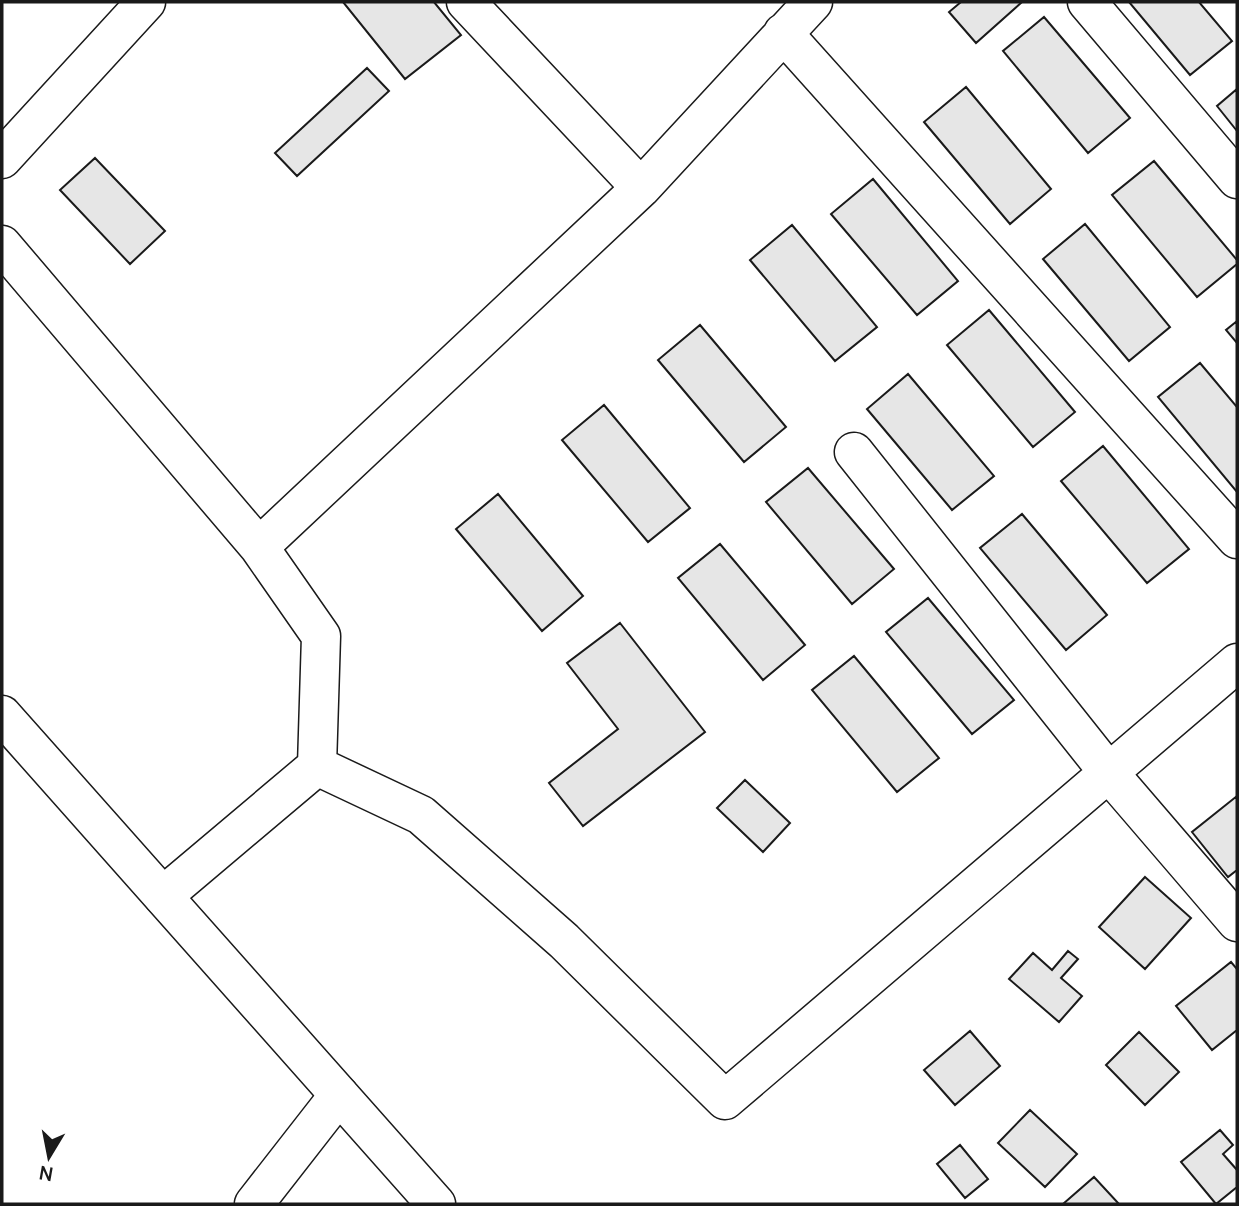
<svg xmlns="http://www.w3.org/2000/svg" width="1239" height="1206" viewBox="0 0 1239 1206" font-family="Manrope,sans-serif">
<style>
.building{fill:#e6e6e6;stroke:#1a1a1a;stroke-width:2}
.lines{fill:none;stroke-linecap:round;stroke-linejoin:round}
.minor-casing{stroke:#1a1a1a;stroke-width:41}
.highway-casing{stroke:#1a1a1a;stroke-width:41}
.minor{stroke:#fff;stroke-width:38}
.highway{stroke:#fff;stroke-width:38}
</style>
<rect width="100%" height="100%" fill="#fff"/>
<!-- building -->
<path class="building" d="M343,2H434L461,35L405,79Z
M961,2H1022L976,43L949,12Z
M1129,2H1199L1232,41L1190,75Z
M1044,17L1130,118L1088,153L1003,51Z
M367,68L389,91L297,176L275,153Z
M966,87L1051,189L1010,224L924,122Z
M1237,89V131L1217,106Z
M95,158L165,231L130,264L60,190Z
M1154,161L1237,260V264L1197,297L1112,195Z
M873,179L958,281L917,315L831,214Z
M1085,224L1170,327L1129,361L1043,259Z
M792,225L877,327L835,361L750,260Z
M989,310L1075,412L1033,447L947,345Z
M1237,321V343L1226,330Z
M700,325L786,427L744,462L658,360Z
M1200,363L1237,407V492L1158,397Z
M908,374L994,476L952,510L867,409Z
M604,405L690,508L648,542L562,440Z
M1103,446L1189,549L1147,583L1061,481Z
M808,468L894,569L852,604L766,502Z
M498,494L583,596L542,631L456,529Z
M1022,514L1107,615L1066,650L980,548Z
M720,544L805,645L763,680L678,578Z
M928,598L1014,700L972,734L886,632Z
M620,623L705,732L583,826L549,783L618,729L567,663Z
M854,656L939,758L897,792L812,690Z
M745,780L790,823L763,852L717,808Z
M1237,796V870L1228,877L1192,832Z
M1145,877L1191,918L1145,969L1099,927Z
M1068,951L1078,959L1061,978L1082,996L1059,1022L1009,979L1033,953L1052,970Z
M1231,962L1237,969V1030L1212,1050L1176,1006Z
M970,1031L1000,1066L955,1105L924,1070Z
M1139,1032L1179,1072L1145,1105L1106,1065Z
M1030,1110L1077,1154L1045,1187L998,1143Z
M1220,1130L1233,1145L1223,1154L1237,1170V1187L1216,1204L1181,1162Z
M960,1145L988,1179L965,1198L937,1164Z
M1094,1177L1119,1204H1063Z"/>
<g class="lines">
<!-- minor casing -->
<g class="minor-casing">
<path id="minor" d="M466,2L641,188
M1087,2L1237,179
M783,33L1237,539
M2,159L146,2
M2,245L259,547L321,636L317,766L421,815L564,941L725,1100L1237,663
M854,452L1109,773L1237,922
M259,547L641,188L813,2
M163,896L317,766
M254,1204L339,1095"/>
</g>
<!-- highway casing -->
<g class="highway-casing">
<path id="highway" d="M2,715L436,1204"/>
</g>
<!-- minor -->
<use href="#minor" class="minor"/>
<!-- highway -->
<use href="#highway" class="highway"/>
</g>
<!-- border -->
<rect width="1239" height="1206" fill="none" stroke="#1a1a1a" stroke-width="7"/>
<!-- north arrow -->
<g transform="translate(49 1157) rotate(190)" stroke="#ffffff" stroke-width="5" paint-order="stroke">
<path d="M0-5L12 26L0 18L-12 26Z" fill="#1a1a1a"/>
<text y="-10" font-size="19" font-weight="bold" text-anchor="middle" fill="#1a1a1a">N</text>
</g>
</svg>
